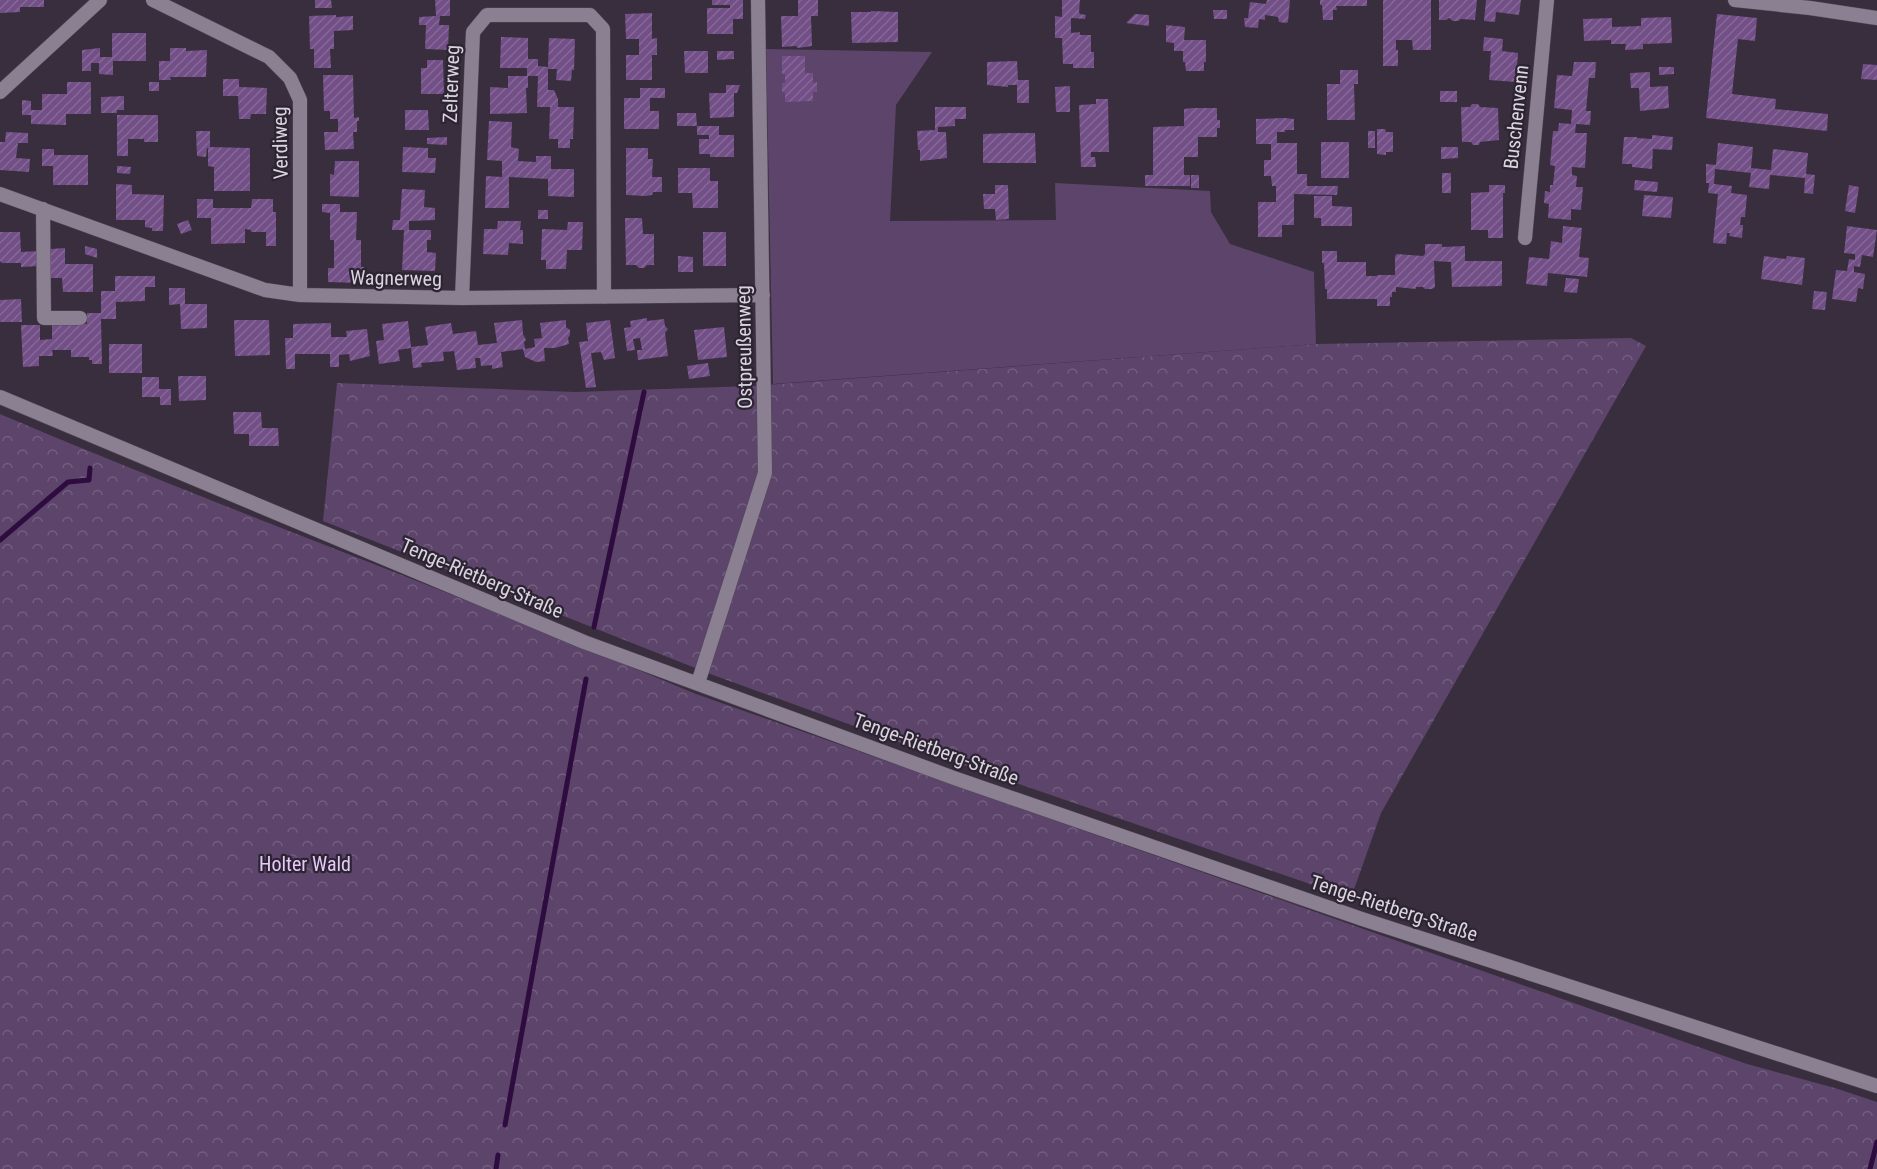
<svg xmlns="http://www.w3.org/2000/svg" width="1877" height="1169" viewBox="0 0 1877 1169" font-family="'Roboto Condensed',sans-serif">
<style>
.green{fill:#5c446a}
.forest{fill:url(#forest-crowns)}
.lines{fill:none;stroke-linecap:round;stroke-linejoin:round}
.stream{stroke:#2f0c40;stroke-width:5}
.building{fill:url(#building-hatch)}
.street-casing{stroke:#534b58;stroke-width:15}
.street{stroke:#8b7f92;stroke-width:14}
.labels{text-anchor:middle;stroke-width:4.5;stroke-linejoin:round;paint-order:stroke}
.street-label{font-size:20px;fill:#dad4de;stroke:#2d2433}
.park-label{font-size:20px;fill:#e7c8fa;stroke:#2d2433}
</style>
<defs>
<pattern id="forest-crowns" width="20" height="18" patternUnits="userSpaceOnUse" patternTransform="scale(1.5)"><rect width="20" height="18" fill="#5c446a"/><path d="M2 6a3 3 0 1 1 6 0M12 15a3 3 0 1 1 6 0" fill="none" stroke="#735e7f"/></pattern>
<pattern id="building-hatch" width="6" height="6" patternUnits="userSpaceOnUse" patternTransform="scale(1.5)"><rect width="6" height="6" fill="#734f87"/><path d="M-1 1l2-2M0 6l6-6M5 7l2-2" fill="none" stroke="#866798"/></pattern>
</defs>
<rect width="100%" height="100%" fill="#382e3d"/>
<!-- green -->
<path class="green" d="M766,49L932,52L896,105L890,221L1056,220L1055,183L1210,191L1211,212L1230,244L1314,272L1316,344L773,384Z"/>
<!-- forest -->
<path class="forest" d="M1631,338L1646,346L1381,813L1351,898L934,755L713,675L323,521L337,383L575,392L752,386L1316,344Z
M0,414C230,512 466,596 696,694L1747,1064L1835,1088L1877,1102V1169H0Z"/>
<g class="lines">
<!-- stream -->
<path class="stream" d="M0,540L68,482L89,480L90,468
M594,627L644,392
M505,1125L586,679
M496,1169L498,1155
M1870,1169L1877,1142"/>
</g>
<!-- building -->
<path class="building" d="M0,0H44V7H20V12L0,13Z
M315,0H331L332,8H315Z
M435,0H450V16H440L439,25H449L448,50L425,49L426,25H419V17L436,16Z
M712,0H743V19H733V34H707V8H730V5H712Z
M798,0H818V16H811L812,46L798,48L796,46L782,47L781,16H798Z
M1062,0H1080L1079,12L1080,14L1086,15L1085,19L1071,18V33L1080,32V35H1091V52H1094V68H1073V64H1063L1062,38H1055V16L1062,17Z
M1267,0H1290L1288,22L1286,23L1279,22L1278,17L1265,15V20L1259,19L1258,28L1245,27L1244,18H1248L1250,2L1266,4Z
M1320,0H1367V6H1336L1337,10H1333V20H1323L1322,5H1320Z
M1383,0H1431V50H1413L1412,40H1396V50H1398V66H1383Z
M1439,0H1477L1475,20L1461,19L1458,21H1453L1449,18L1446,20H1439Z
M1486,0H1521L1519,15L1496,12L1495,22L1484,21Z
M1213,10H1227V19H1214Z
M871,11L898,12V42L852,43L851,12H871Z
M652,13V39L657,38V55H652V80H626V55H639V39H626L625,14Z
M1135,14L1149,15V26L1126,23Z
M1717,14L1757,18L1755,41L1738,39L1732,94L1776,99L1775,109L1828,114L1827,131L1706,118Z
M336,15V17L353,16V30L334,31V49H330L331,68H314V49H310L309,16Z
M1671,17L1672,43L1643,44V49L1625,50L1626,44H1611V40L1584,41L1583,19L1612,18V27L1641,26V18Z
M1166,25L1185,27L1184,40H1206V62H1204V71H1186L1185,62H1183V51H1174V43L1166,42Z
M112,33H146V61H113V75L99,74V63H91V71H82V50L100,48V57H112Z
M501,37L528,38V59H538V66L548,67L549,38L575,39L574,70H572L571,81L556,80L557,69H548V90H554L558,99V107H574L573,139H570V148H558V139H549L550,107H537L538,76H528V88H526L527,113L490,114V87L508,88V76H527V68H500Z
M1484,37L1503,39L1502,51L1518,53L1516,82L1489,80L1491,51H1483Z
M170,48H186V51L207,50L206,77H170L171,80H159V61H170Z
M684,51H708V73H685Z
M717,51H734V59L717,60Z
M782,56H805V73H813V83L817,82V92H813V101L785,102V92H782V83H785V74H782Z
M427,60H443L444,94H421V68H427Z
M1017,61L1018,80H1029V103H1017V85H1008V87L987,85V62Z
M1574,62H1596L1595,78H1589L1586,111H1591L1590,125L1576,124L1575,133H1587L1585,168L1572,167V175L1577,176L1576,187H1583L1581,210L1571,209V220L1548,218L1549,204L1544,203L1545,191L1550,192V185H1553L1555,166L1550,165L1553,131H1558L1559,123L1571,124L1572,110L1554,108L1557,75L1572,76Z
M1863,64L1877,65V80L1861,79Z
M1659,67H1674V74L1659,75Z
M1340,70H1358V84H1354L1355,120H1327V84H1340Z
M1650,72V87L1668,86L1669,108L1640,111L1639,88H1631L1630,73Z
M323,75H353L354,118L359,117V121H357V132H353L354,149L325,150L324,132H338V119H330V111H324Z
M223,79H239V87L267,88L266,114H251L250,119H239L238,96H223Z
M67,82H91V114H66V125L31,124V115H22V100L31,101V110H42V94H67Z
M149,82H159V91H149Z
M726,85H740L737,93H734V117L710,118L709,93H726Z
M1070,86V112H1056L1055,87Z
M640,88H665V98H650V111H659V129H624V98H640Z
M1440,91H1457V102H1440Z
M124,96V110H117V113H101V97Z
M1096,99H1108L1109,152H1091V157H1095L1096,167H1081L1079,105L1096,104Z
M1472,104H1478L1480,107L1498,108L1499,140L1480,142L1479,145H1473L1471,142H1462L1461,107H1470Z
M935,107H966V119H955V126L938,127V132H946L947,158L920,161V150H918L917,131L935,130Z
M1193,108H1217V120H1220V128H1217V137H1198V157H1184V175H1190V186H1145V175H1153V127L1184,126V109Z
M405,110H428L429,130H405Z
M677,113H696L697,126H677Z
M117,115H158V142H144V139H128V156H117Z
M1285,118L1294,119V130H1285V132H1277V143H1297V174H1307V186H1338L1337,195L1294,194V225H1282V237H1258V202H1276V186H1272L1271,176H1264V160H1271V144H1256V119Z
M489,121L512,122L511,147L519,149L518,161L536,162V156H551V169H574V197L548,196V179L509,177V208H485L486,176L502,177V161L487,160Z
M697,126H719V135H734V157H710V154H699V139H709V135H697Z
M1377,129H1385L1386,132H1393V152H1386V155L1377,154Z
M196,131H210V147L250,148V191H214V167L208,166V148H207L206,157L197,156Z
M1368,131H1375V148H1368Z
M6,132L28,133V143H18L16,158L30,159L29,172L0,170V142H5Z
M1009,133H1035L1036,163H983V134Z
M1652,135L1673,137L1672,150L1653,149L1652,169L1632,167V164H1622L1624,137H1637V138L1652,139Z
M447,137V145L427,144V138Z
M1321,142H1349V178H1321Z
M1718,143L1753,147L1751,168L1771,170L1773,149L1808,153L1806,174L1815,175L1813,194L1804,193L1805,178L1770,175L1769,189L1749,187L1751,173L1715,169L1714,184L1732,186L1731,193L1747,195L1745,217H1741L1740,225H1743L1742,238L1729,236L1730,233H1727L1726,244L1713,243L1718,194L1708,193L1709,183H1706V164L1716,165Z
M403,147L428,148V158H436L435,173L402,172Z
M1441,147H1458V158L1441,159Z
M626,148H648V159H653L652,177H662V192H653L652,195L645,196L626,195Z
M42,149H54V155H88V185H53V166H42Z
M335,161H359V197L330,196V174L334,175Z
M117,166L131,167L130,174L117,173Z
M678,168H710V181H718V208H693L692,193H678Z
M1442,173H1451V193H1442Z
M1191,175H1199V188H1191Z
M1635,180L1658,182L1657,192L1634,190Z
M116,184L132,185V194L164,195L163,231H152V228L145,227V220H116Z
M995,185H1008L1009,219L996,220L995,209H984L983,194H995Z
M1489,185H1505V193H1503V238H1488V230H1471V193L1489,192Z
M1849,185L1859,187L1855,213L1845,211Z
M402,189L425,190L424,207L435,208V220L409,221V230H431V240H427V252L436,253L435,271L402,270L404,230H392L393,220H400Z
M1644,195L1673,197L1671,218L1642,216Z
M1314,196H1332V206L1352,207V226H1321V218H1314Z
M197,199H213V208H251L252,199H273V212H276V246H266V232H251V230L245,229V243L211,244V218H197Z
M322,204H340V212H357L356,240H361V267H364V276H359V283L328,282V268H334V240H330V213L322,212Z
M538,210H548V219H538Z
M625,218H642L643,234H654V265H647L644,268H639L636,265H626Z
M188,220L192,230L181,234L177,224Z
M498,221H521L520,230H523V244L509,243L508,255L483,254L484,229H497Z
M568,222H583L582,250H567L566,269H546V260H541L542,229L567,230Z
M1563,226L1582,228L1579,257L1589,258L1587,277L1548,273L1547,286L1526,284L1529,257L1549,259L1551,241L1562,243Z
M1847,226L1877,230L1873,257L1862,255L1860,267L1854,266V272L1865,274L1863,289L1858,288L1856,302L1832,299L1836,270L1847,271L1849,259L1855,260V254L1844,253Z
M0,232H20L21,252L39,251V266L21,267V263H2L0,261Z
M703,232H726V266H703Z
M1425,244H1442V247L1465,246V261H1502V286L1452,287L1451,262L1434,261L1435,287L1432,289H1425L1423,287H1416V289L1396,287V292H1392V297H1390V306H1377V299H1327V289H1325L1324,263H1322V251H1337V262H1366V276H1377V275H1395V256L1397,254L1423,256L1425,254Z
M85,246L97,249V258L85,254Z
M65,248V264H93V292H63L62,278H50V249Z
M678,256L693,257V272H678Z
M1764,256L1786,259L1787,256L1805,258L1802,285L1761,279Z
M115,276H155V287H145V301L116,302V319H101L102,364H92V360H89V357H71V350H52L53,356H39V366L23,367L21,325H40V340L52,339V325L87,324V313H101V291H115Z
M1566,278L1579,279L1577,293L1564,292Z
M169,288H185V304H207V328L181,329L180,304L169,305Z
M1814,291L1827,292L1825,310L1812,309Z
M21,299L22,322H0V300Z
M647,318V321L664,319L665,326L668,329L665,333L668,356L638,360L637,350H642L640,338L633,339L635,350L627,351L624,328L631,327L630,321Z
M234,320H269L270,355L235,356Z
M522,320L523,334L526,340L524,342L525,349L535,347L534,339L542,338L540,323L566,320V327L570,330V335L568,338L569,344L555,348H544L545,361L536,362L525,357L523,349L501,352L503,367L492,369V365L481,366L480,358H475L476,368L457,370L454,351L443,352L444,361L421,363L422,367L413,368L411,348L398,350L400,361L379,364L376,341L384,340L382,324L408,321L411,347L428,345L425,327L451,323L453,334L476,331L478,345L497,343L494,323Z
M610,320L615,358L604,360L601,352L591,353L596,387L586,388L579,342L588,341L586,323Z
M331,323V337H347L346,331L367,329L370,356L350,361L349,354L339,355V367H330V354H295V369H286L285,338H293V324Z
M724,327L727,357L698,360L694,330Z
M109,344H142V373H109Z
M708,363L710,376L689,379L687,366Z
M178,376H206V400L179,401Z
M142,377H159V389H171V405H160V397H142Z
M233,412H261L262,428H278L279,446H249V434H234Z"/>
<g class="lines">
<!-- street casing -->
<g class="street-casing">
<path id="street" d="M153,0L269,57L290,78L300,100V295
M1735,0L1810,8L1877,18
M0,92L100,0
M0,194L265,290L300,295L462,298L763,295
M43,209L44,318H80
M1525,238L1547,0
M462,298L473,32L487,15H590L603,29L604,297
M0,397L584,642L954,778L1362,919L1877,1086
M698,683L765,473L758,0"/>
</g>
<!-- street -->
<use href="#street" class="street"/>
</g>
<g class="labels">
<!-- street labels -->
<g class="street-label">
<text transform="translate(451 84) rotate(-88)" y="7">Zelterweg</text>
<text transform="translate(1516 117) rotate(-84)" y="7">Buschenvenn</text>
<text transform="translate(280 143) rotate(-91)" y="7">Verdiweg</text>
<text transform="translate(396 278) rotate(1)" y="7">Wagnerweg</text>
<text transform="translate(744 347) rotate(-91)" y="7">Ostpreußenweg</text>
<text transform="translate(482 578) rotate(23)" y="7">Tenge-Rietberg-Straße</text>
<text transform="translate(936 749) rotate(20)" y="7">Tenge-Rietberg-Straße</text>
<text transform="translate(1394 908) rotate(18)" y="7">Tenge-Rietberg-Straße</text>
</g>
<!-- park labels -->
<g class="park-label">
<text x="305" y="871">Holter Wald</text>
</g>
</g>
</svg>
